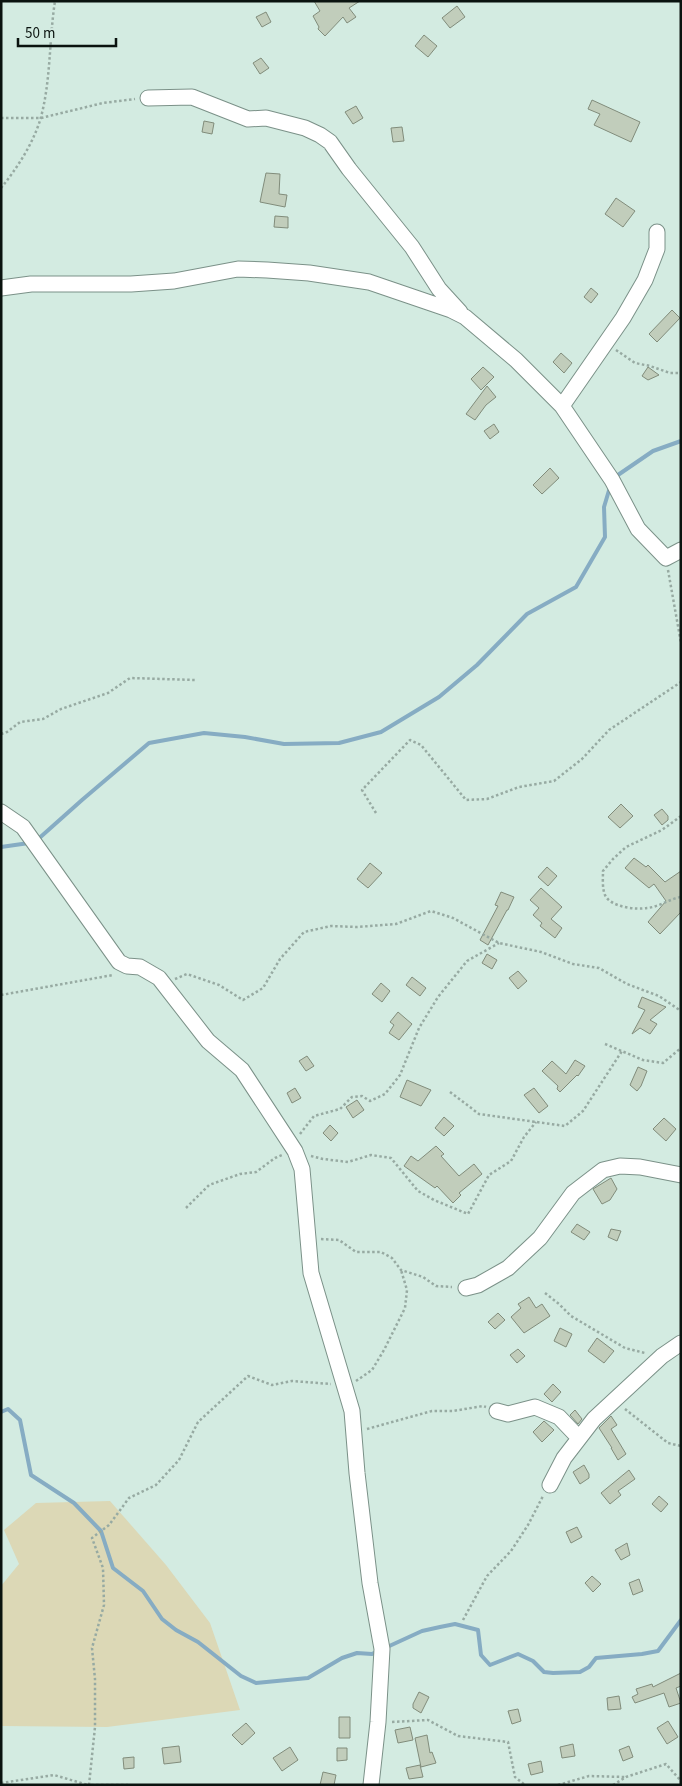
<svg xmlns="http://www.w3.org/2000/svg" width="682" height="1786" viewBox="0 0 682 1786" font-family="'Source Sans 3',sans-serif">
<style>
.green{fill:#dcd8b6}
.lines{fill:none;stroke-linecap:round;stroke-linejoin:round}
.stream{stroke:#86acc3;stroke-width:4}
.building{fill:#c1cdbb;stroke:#818c7b}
.minor-casing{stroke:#7b9188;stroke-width:17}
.path{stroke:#97aaa2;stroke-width:2.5;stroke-dasharray:2.5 2.5;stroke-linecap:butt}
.minor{stroke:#fff;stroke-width:15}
</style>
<rect width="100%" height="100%" fill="#d3ebe1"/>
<!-- green -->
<path class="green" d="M110,1501L166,1565L210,1623L240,1710L107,1727L1,1726V1586L19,1564L4,1530L36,1503Z"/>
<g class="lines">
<!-- stream -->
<path class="stream" d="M615,477L653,451L681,441
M36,841L82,800L149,743L204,733L245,737L284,744L339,743L381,732L439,697L477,665L527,614L576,587L605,537L604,507L610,487
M1,847L29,843
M1,1412L8,1409L20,1420L31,1475L74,1503L101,1531L113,1568L143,1591L162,1619L176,1630L198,1642L241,1676L256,1683L308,1678L342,1658L357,1653L372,1654L378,1651
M385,1648L422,1631L440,1627L455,1624L478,1630L481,1655L490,1665L518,1654L533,1661L544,1672L553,1673L580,1672L589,1667L596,1658L642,1654L658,1651L681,1620"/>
</g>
<!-- building -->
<path class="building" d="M314,1H360L349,8L356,17L347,23L343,17L325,36L318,29L319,27L313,16L320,11Z
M457,6L465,17L450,28L442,18Z
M266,12L271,22L262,27L256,17Z
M424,35L437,46L428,57L415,46Z
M261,58L269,68L260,74L253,63Z
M592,100L640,122L631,142L594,125L600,114L588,109Z
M356,106L363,118L353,124L345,112Z
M204,121L214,123L212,134L202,132Z
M402,127L404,141L393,142L391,128Z
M266,173L280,174L279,194L287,195L285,207L260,202Z
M616,198L635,211L623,227L605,214Z
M275,216L288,217V228L274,227Z
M591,288L598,294L591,303L584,297Z
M672,310L680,318L657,342L649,334Z
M561,353L572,363L564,373L553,362Z
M483,367L494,377L481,390L471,379Z
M648,367L659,375L648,380L642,376Z
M487,386L496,397L486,405L475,420L466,414Z
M494,424L499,432L490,439L484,431Z
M550,468L559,478L542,494L533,485Z
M621,804L633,816L620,828L608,817Z
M662,809L668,816V820L662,825L654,815Z
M634,858L646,867L648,865L665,882L681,871V912L660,934L648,922L666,901L654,884L649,888L625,868Z
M370,863L382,873L368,888L357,879Z
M547,867L557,876L548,886L538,877Z
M541,888L562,907L551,919L562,928L555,938L540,926L542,923L533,915L539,908L530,900Z
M501,892L514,897L508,910H507L488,945L480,940L498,906L495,905Z
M487,954L497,960L492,969L482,963Z
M518,971L527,981L518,989L509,978Z
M412,977L426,988L420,996L406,985Z
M381,983L390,991L382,1002L372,994Z
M642,997L666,1007L650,1020L657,1024L650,1034L640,1028L632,1034L645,1010L638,1007Z
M398,1012L412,1024L399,1040L389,1033L394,1025L390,1022Z
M307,1056L314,1066L306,1071L299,1061Z
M575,1060L585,1066L578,1076L577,1075L560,1092L557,1089L558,1086L542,1071L552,1061L566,1074Z
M638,1067L647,1071L641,1086L637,1091L630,1085Z
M407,1080L431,1090L421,1106L400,1097Z
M295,1088L301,1098L292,1103L287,1093Z
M534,1088L548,1106L539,1113L524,1095Z
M357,1100L364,1110L353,1118L346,1107Z
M444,1117L454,1126L444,1136L435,1128Z
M664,1118L676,1129L666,1141L653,1129Z
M330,1125L338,1133L331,1141L323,1133Z
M436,1146L444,1154L441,1156L459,1176L474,1164L482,1174L459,1193L461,1195L453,1203L437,1186L435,1188L404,1166L411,1156L418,1161Z
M611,1178L617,1189L610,1200L602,1204L593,1189Z
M577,1224L590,1232L584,1240L571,1232Z
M611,1229L621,1231L617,1241L608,1237Z
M529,1297L536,1308L542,1304L550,1316L524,1333L511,1317L521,1308L518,1304Z
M498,1313L505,1320L495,1329L488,1322Z
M560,1328L572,1334L566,1347L554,1341Z
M597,1338L614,1351L604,1363L588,1351Z
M518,1349L525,1356L517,1363L510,1355Z
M553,1384L561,1392L552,1402L544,1394Z
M575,1410L582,1419L578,1424L570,1415Z
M611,1416L617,1425L611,1429L626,1454L618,1460L611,1448H612L599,1428Z
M544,1421L554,1430L542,1442L533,1432Z
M584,1465L589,1474V1478L580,1484L573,1472Z
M629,1470L635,1479L618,1491L621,1495L610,1504L601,1493Z
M659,1496L668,1504L661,1512L652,1504Z
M577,1527L582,1537L571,1543L566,1532Z
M627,1543L630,1555L621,1560L615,1550Z
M592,1576L601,1584L593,1592L585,1583Z
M639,1579L643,1591L633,1595L629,1583Z
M681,1673V1686L676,1688L681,1703L669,1707L664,1693L635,1703L632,1697L638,1694L636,1689L652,1684L653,1687Z
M419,1692L429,1697L421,1713L413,1708V1704Z
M619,1696L621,1709L608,1710L607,1698Z
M518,1709L521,1721L512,1724L508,1711Z
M339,1717H350V1738H339Z
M668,1721L678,1737L667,1744L657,1728Z
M246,1723L255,1733L242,1745L232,1735Z
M410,1727L413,1740L398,1743L395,1730Z
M427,1735L430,1753L432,1752L436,1763L421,1767L415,1738Z
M573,1744L575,1756L562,1758L560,1747Z
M179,1746L181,1762L164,1764L162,1748Z
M629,1746L633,1757L623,1761L619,1750Z
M290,1747L298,1760L282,1771L273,1758Z
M337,1748H347V1760L337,1761Z
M134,1757V1768L124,1769L123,1758Z
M541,1761L543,1772L531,1775L528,1764Z
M420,1765L423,1777L409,1779L406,1768Z
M323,1772L336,1775L334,1785H320Z"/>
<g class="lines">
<!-- minor casing -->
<g class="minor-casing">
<path id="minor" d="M148,98L192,97L248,119L266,118L305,128L320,135L330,142L349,169L412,247L439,289L460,312
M1,288L31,284H131L174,281L238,269L267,270L309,273L369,282L451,310L465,317L516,360L562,406L612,480L638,529L666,558L681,550
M562,406L623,318L645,280L657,249V232
M1,812L23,827L119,962L127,966L140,967L159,978L208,1041L242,1070L295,1151L302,1169L311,1273L352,1411L357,1473L370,1583L382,1649L378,1722L371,1785
M466,1288L478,1285L508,1268L540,1238L573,1193L603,1170L620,1166L640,1167L681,1175
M497,1411L508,1414L535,1407L559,1417L579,1438
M550,1485L564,1458L594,1419L662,1356L681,1343"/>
</g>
<!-- path -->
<path class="path" d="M1,118H41L103,103L135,99
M1,188C18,167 34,142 41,117C51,79 49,40 55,1
M616,350L635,363L650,366L670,373H681
M668,570L681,643
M1,734L7,732L20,722L43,719L61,709L108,693L130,678L196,680
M376,813L362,790L410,740L421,745L466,800L487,799L519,787L554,781L582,759L609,730L681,682
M681,816L662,830L626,847L613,859L603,871C603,878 602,888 605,895C610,907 636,910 647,908C659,907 669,899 681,897
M175,979L187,974L219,985L243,1000L263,988L280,959L304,932L331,926L357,927L396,924L431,911L453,918L499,943L541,952L573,964L599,968L627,984L659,996L681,1011
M1,995L113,975
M605,1044L643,1060L663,1063L681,1048
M450,1092L479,1114L565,1126L583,1111L622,1051
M300,1134L314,1116L340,1109L352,1097L362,1096L370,1101L385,1094L400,1075L419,1028L438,997L467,961L499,943
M311,1156L323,1159L348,1162L371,1155L391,1158L418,1191L434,1200L468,1214L489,1175L511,1161L524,1137L536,1122
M186,1208L209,1185L240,1174L256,1172L275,1158L282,1155
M321,1239L339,1240L356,1252H381L392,1258L401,1270L423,1277L436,1286L452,1287
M545,1293L559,1304L571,1316L625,1348L645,1353
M356,1381L372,1370L384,1350L405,1308L407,1290L401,1270
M625,1409L668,1443L681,1446
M367,1429L432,1411H453L483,1406L486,1407
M463,1620L487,1576L511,1551L528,1525L543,1496
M392,1722L428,1720L458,1736L508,1742L515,1777L525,1785
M1,1783L54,1775L88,1785
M89,1785L95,1727V1679L92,1648L104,1605L103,1568L92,1538L109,1525L129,1498L156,1485L179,1460L198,1422L248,1376L272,1385L292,1381L331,1384
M91,1785H128
M558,1785L589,1776L625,1777
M613,1785L626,1777L666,1764L681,1781"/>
<!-- minor -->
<use href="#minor" class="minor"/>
</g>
<!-- border -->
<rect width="682" height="1786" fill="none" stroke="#0a130f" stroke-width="5"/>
<!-- scale -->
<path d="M18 38v8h98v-8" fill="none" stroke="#0a130f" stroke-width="2.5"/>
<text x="25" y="38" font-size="15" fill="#0a130f" stroke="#d3ebe1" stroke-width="4" paint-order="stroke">50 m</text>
</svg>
